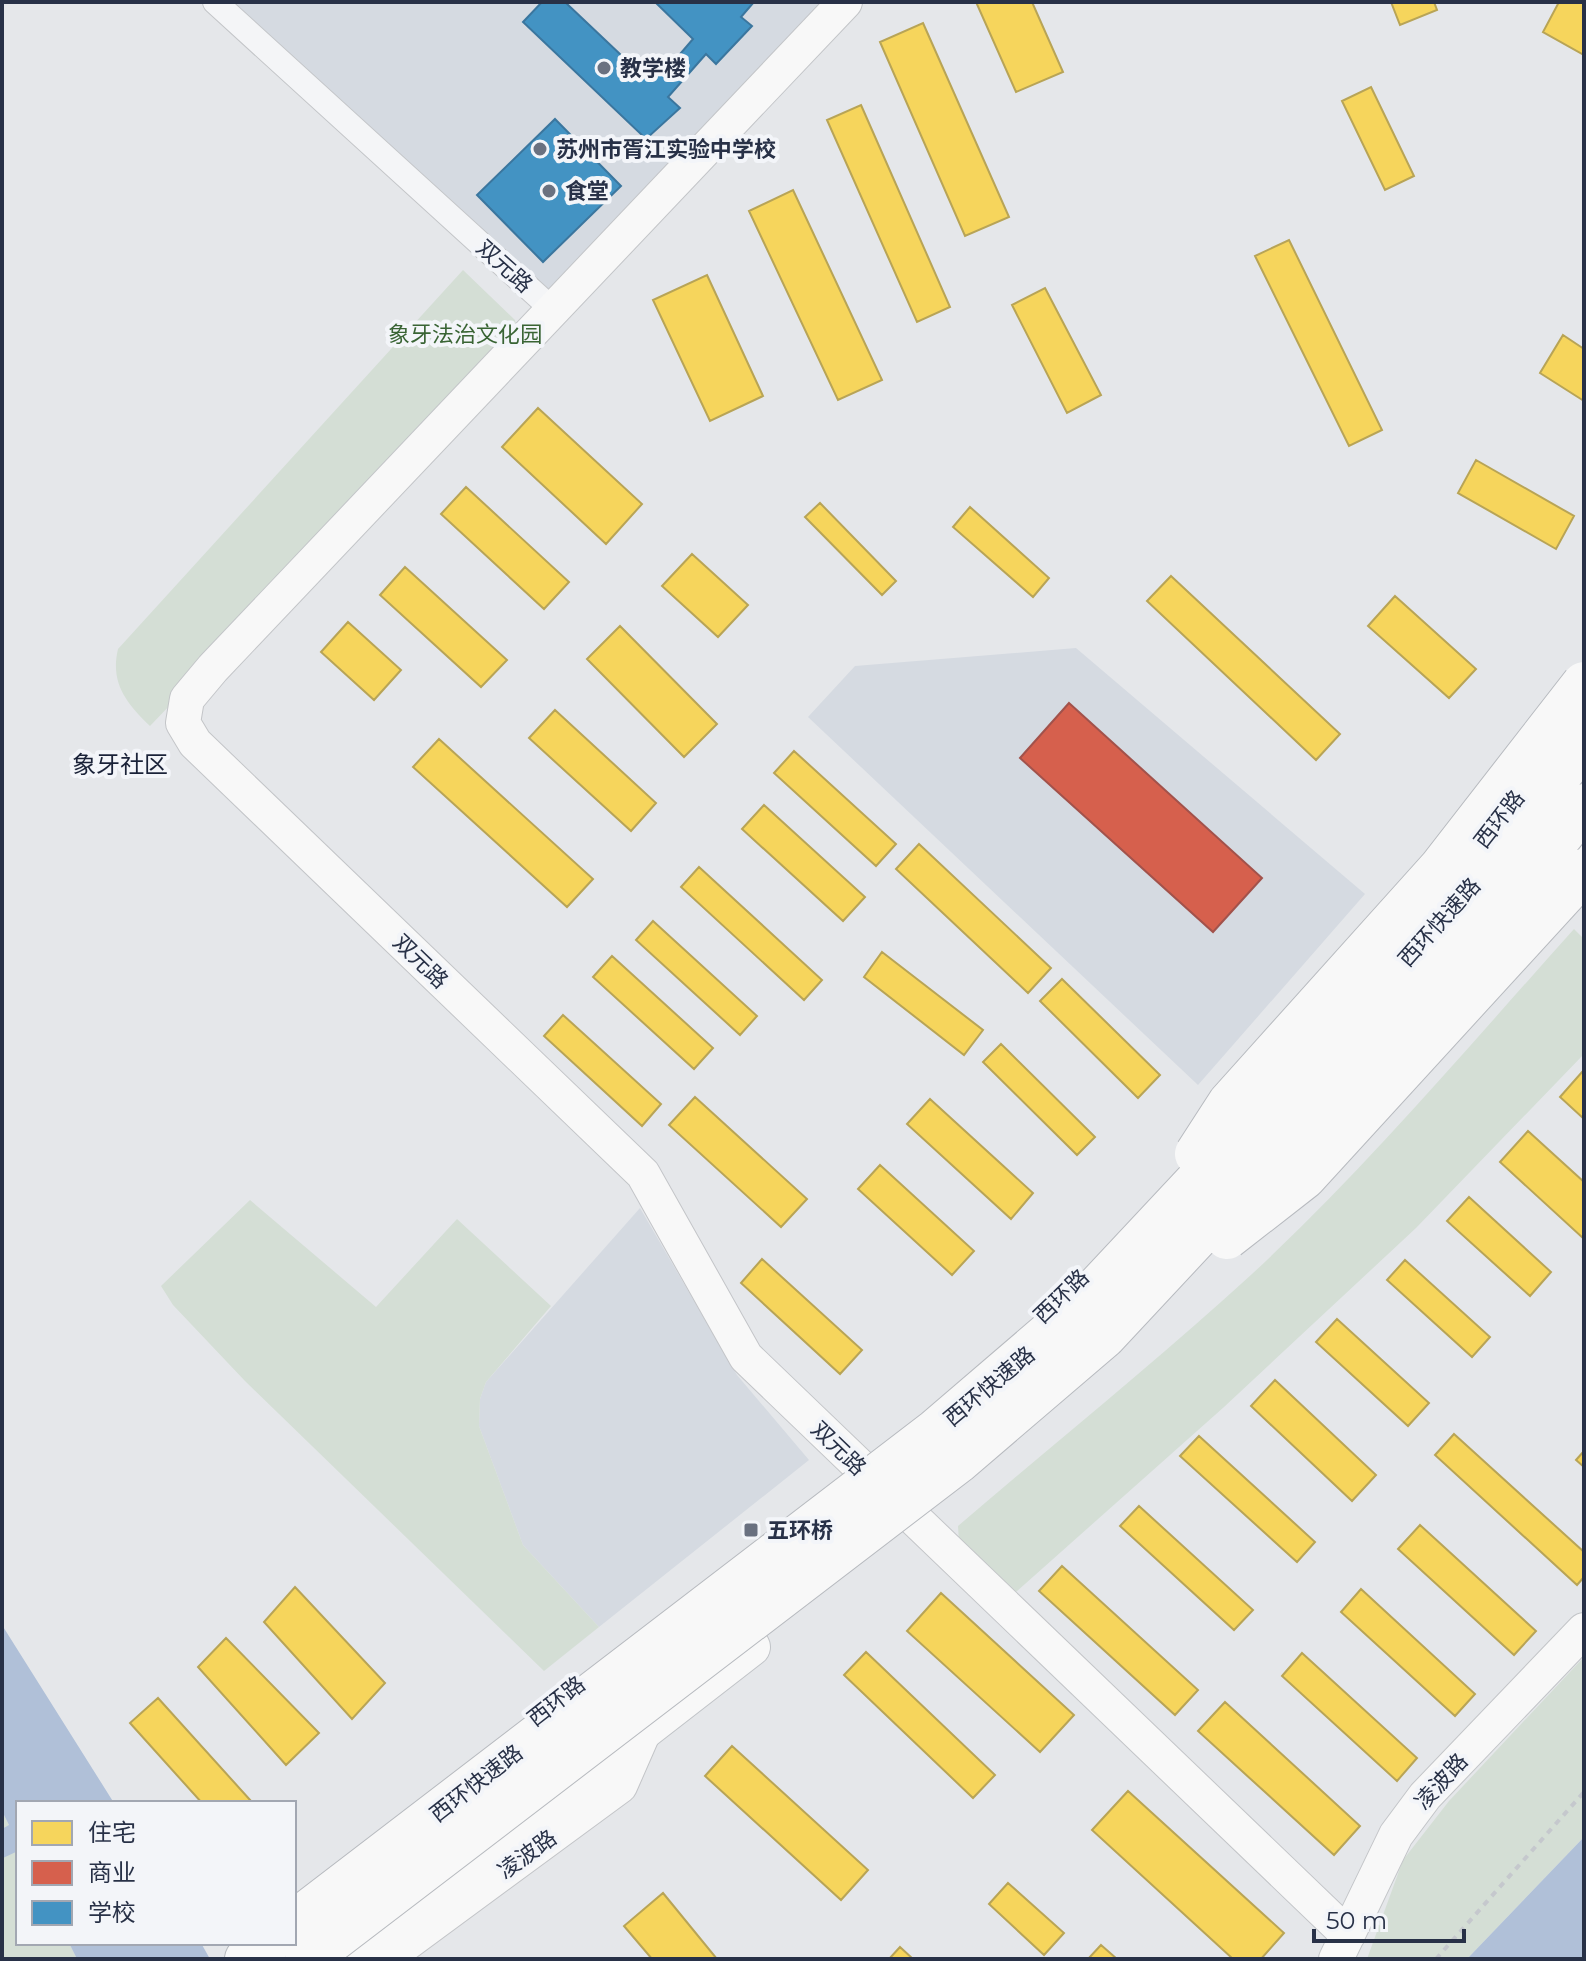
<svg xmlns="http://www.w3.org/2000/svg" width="1586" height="1961" viewBox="0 0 1586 1961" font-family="Montserrat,'Noto Sans SC',sans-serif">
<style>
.built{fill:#d5dae1}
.green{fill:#d4ded5}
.water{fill:#b0c0d8}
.homes{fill:#f6d55c;stroke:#b8a456;stroke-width:2}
.shops{fill:#d6604d;stroke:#a2524b;stroke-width:2}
.schools{fill:#4393c3;stroke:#3b769e;stroke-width:2}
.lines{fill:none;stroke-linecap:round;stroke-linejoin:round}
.street-casing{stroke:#c3c5c8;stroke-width:26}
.secondary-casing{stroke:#c3c5c8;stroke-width:36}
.primary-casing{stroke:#c1c4c8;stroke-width:40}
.highway-casing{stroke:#b7babf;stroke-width:46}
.path{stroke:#c5c8cd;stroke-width:4;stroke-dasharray:6 6;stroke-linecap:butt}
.street{stroke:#f4f5f7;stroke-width:24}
.secondary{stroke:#f8f8f8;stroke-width:34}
.primary{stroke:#f8f8f8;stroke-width:38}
.highway{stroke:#f8f8f8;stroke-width:44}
.highway-bridge-casing{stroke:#b7babf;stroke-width:46;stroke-linecap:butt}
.highway-bridge{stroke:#f8f8f8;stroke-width:44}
.poi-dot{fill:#6a7180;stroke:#f3f5f9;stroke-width:3}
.labels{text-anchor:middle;stroke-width:8;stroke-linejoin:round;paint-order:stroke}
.poi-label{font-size:22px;font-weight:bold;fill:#283147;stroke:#f3f5f9;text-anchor:start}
.street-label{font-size:22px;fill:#283147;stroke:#f3f5f9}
.park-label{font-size:22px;fill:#396434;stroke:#f3f5f9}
.neighbourhood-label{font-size:24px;fill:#1a2238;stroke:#f3f5f9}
</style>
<rect width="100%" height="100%" fill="#e5e7ea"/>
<!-- built -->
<path class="built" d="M232,2H825L550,296Z
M1076,648L1365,894L1198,1085L808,717L855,666Z
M640,1208L737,1375L809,1460L599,1627L523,1545L479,1426L480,1399L486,1382Z"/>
<!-- green -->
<path class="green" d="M463,270L515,320L520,340L150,726C126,703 110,683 118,649Z
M1574,929L1584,939V1054L1416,1228L1224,1407L1016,1592L959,1542L958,1526C1056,1442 1157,1361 1252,1274C1367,1167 1469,1046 1574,929Z
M250,1200L376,1307L457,1219L551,1306L486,1382L480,1399L479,1426L523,1545L599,1627L544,1671L245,1381L173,1305L161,1286Z
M1584,1657V1837L1467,1959H1367L1403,1860L1449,1801Z
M2,1811L18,1843V1943H69L77,1959H2Z"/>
<!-- water -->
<path class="water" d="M2,1625L114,1803H18V1851L3,1858L2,1868V1829L9,1825L2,1811Z
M1584,1837V1959H1467Z
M69,1943H201L210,1959H77Z"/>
<!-- homes -->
<path class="homes" d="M976,2H1032L1063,72L1016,92Z
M1391,2H1434L1437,10L1400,25Z
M1559,2H1584V55L1543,32Z
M923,23L1009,217L965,236L880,42Z
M1371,87L1414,176L1385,190L1342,101Z
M861,105L950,307L917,322L827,120Z
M793,190L882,380L838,400L749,211Z
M1289,240L1382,430L1349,446L1255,256Z
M707,275L763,396L710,421L653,300Z
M1045,288L1101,395L1067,413L1012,305Z
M1563,335L1584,349V401L1540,373Z
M538,408L642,504L606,544L502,447Z
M1476,460L1574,516L1556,549L1458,493Z
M466,487L569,582L544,609L441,514Z
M820,503L896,581L882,595L805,517Z
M970,507L1049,578L1033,597L953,527Z
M692,554L748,605L718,637L662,586Z
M405,567L507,660L481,687L380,595Z
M1171,576L1340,734L1316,760L1147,601Z
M1395,596L1476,669L1449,698L1368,626Z
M348,622L401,670L374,700L321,652Z
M620,626L717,724L684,757L587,659Z
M555,710L656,803L631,831L529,738Z
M439,739L593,879L567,907L413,767Z
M794,751L896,844L876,866L774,773Z
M764,805L865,897L843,921L742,829Z
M919,844L1051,968L1028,993L896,869Z
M699,867L822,980L804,1000L681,887Z
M653,921L757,1016L740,1035L636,940Z
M882,952L983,1030L964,1055L864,977Z
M612,956L713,1048L694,1069L593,977Z
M1062,979L1160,1075L1138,1098L1040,1001Z
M563,1015L661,1104L642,1126L544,1036Z
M1001,1044L1095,1137L1077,1155L983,1062Z
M1582,1072L1584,1073V1119L1560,1097Z
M695,1097L807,1199L781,1227L669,1125Z
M930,1099L1033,1193L1011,1219L907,1124Z
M1528,1131L1584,1182V1239L1500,1162Z
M880,1165L974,1251L952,1275L858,1189Z
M1469,1197L1551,1272L1530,1296L1447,1221Z
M762,1259L862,1350L840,1374L741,1283Z
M1405,1260L1490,1337L1472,1357L1387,1280Z
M1337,1319L1429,1403L1408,1426L1316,1342Z
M1275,1380L1376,1475L1352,1501L1251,1406Z
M1454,1434L1584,1552V1577L1577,1585L1435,1455Z
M1199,1436L1315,1542L1297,1562L1180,1456Z
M1584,1451V1467L1576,1460Z
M1139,1506L1253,1610L1234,1630L1120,1526Z
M1420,1525L1536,1631L1514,1655L1398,1549Z
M1062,1566L1198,1690L1175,1715L1039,1591Z
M295,1587L385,1683L352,1719L264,1622Z
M1361,1589L1475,1694L1455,1716L1341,1612Z
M941,1593L1074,1715L1040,1752L907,1631Z
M226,1638L319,1733L286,1765L198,1667Z
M866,1652L995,1775L973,1798L844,1675Z
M1302,1653L1417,1758L1397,1781L1282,1676Z
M158,1698L251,1801L249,1803H202L130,1723Z
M1225,1702L1360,1826L1334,1855L1198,1731Z
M732,1746L868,1870L841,1900L705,1776Z
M1128,1791L1284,1933L1261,1959H1233L1092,1830Z
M1008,1883L1064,1933L1044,1955L989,1904Z
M663,1893L717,1959H652L624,1926Z
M1101,1945L1117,1959H1088Z
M900,1947L913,1959H889Z"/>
<!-- shops -->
<path class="shops" d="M1069,703L1262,878L1213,932L1020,758Z"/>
<!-- schools -->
<path class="schools" d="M542,2H565L640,73L663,74L693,39L655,2H754L741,17L752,26L716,64L706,54L668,97L680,108L646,139L523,22Z
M555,119L621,186L543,262L477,195Z"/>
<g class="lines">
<!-- street casing -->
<g class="street-casing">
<path id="street" d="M215,2L552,309"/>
</g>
<!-- secondary casing -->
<g class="secondary-casing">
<path id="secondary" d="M845,2L213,668L187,699L183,723L195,743L643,1174L746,1357L1348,1935
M385,1959L620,1786L645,1729
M1336,1959L1396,1835L1425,1796L1584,1630"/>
</g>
<!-- primary casing -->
<g class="primary-casing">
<path id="primary" d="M1546,889L1584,844
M349,1959L751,1647"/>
</g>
<!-- highway casing -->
<g class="highway-casing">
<path id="highway" d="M247,1959L268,1943"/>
</g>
<!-- path -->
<path class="path" d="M1436,1959L1584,1792"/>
<!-- street -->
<use href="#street" class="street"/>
<!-- secondary -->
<use href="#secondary" class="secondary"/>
<!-- primary -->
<use href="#primary" class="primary"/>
<!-- highway -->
<use href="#highway" class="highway"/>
<!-- highway-bridge casing -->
<g class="highway-bridge-casing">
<path id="highway-bridge" d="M1197,1154L1230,1103L1441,868L1584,684
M1227,1237L1304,1177L1584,871
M294,1923L936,1431L1077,1310L1470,890L1584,743
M307,1959L958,1461L1104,1336L1498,914L1584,806"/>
</g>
<!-- highway-bridge -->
<use href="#highway-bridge" class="highway-bridge"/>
</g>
<!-- markers -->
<g class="poi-dot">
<circle cx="604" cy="68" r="8"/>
<circle cx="540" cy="149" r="8"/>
<circle cx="549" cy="191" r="8"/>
<rect x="743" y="1522" width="16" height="16" rx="4"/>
</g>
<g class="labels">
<!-- poi labels -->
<g class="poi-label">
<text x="620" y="76">教学楼</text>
<text x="556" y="157">苏州市胥江实验中学校</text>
<text x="565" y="199">食堂</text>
<text x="767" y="1538">五环桥</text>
</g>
<!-- street labels -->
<g class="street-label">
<text transform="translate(505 266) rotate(42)" y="8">双元路</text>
<text transform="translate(1499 819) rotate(-52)" y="8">西环路</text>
<text transform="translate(1439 922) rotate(-48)" y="8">西环快速路</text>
<text transform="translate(421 961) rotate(44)" y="8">双元路</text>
<text transform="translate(1061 1296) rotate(-44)" y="8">西环路</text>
<text transform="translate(989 1386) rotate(-40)" y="8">西环快速路</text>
<text transform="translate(839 1448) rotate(44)" y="8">双元路</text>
<text transform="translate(556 1701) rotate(-38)" y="8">西环路</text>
<text transform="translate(1441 1781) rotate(-48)" y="8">凌波路</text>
<text transform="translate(476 1783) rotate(-38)" y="8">西环快速路</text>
<text transform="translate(527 1854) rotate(-36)" y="8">凌波路</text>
</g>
<!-- park labels -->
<g class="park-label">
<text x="465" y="342">象牙法治文化园</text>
</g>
<!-- neighbourhood labels -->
<g class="neighbourhood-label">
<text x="120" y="773">象牙社区</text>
</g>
</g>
<!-- border -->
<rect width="1586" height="1961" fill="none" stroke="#283147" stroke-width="8"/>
<!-- legend -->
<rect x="16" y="1801" width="280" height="144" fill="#f3f5f9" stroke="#a2a7b2" stroke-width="2"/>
<rect x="32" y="1821" width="40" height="24" fill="#f6d55c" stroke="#a2a7b2" stroke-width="2"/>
<text x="88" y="1841" font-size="24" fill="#283147">住宅</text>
<rect x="32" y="1861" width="40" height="24" fill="#d6604d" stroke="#a2a7b2" stroke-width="2"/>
<text x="88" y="1881" font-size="24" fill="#283147">商业</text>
<rect x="32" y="1901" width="40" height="24" fill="#4393c3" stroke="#a2a7b2" stroke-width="2"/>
<text x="88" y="1921" font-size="24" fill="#283147">学校</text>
<!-- scale -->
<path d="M1314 1929v12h150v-12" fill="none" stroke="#283147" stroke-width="4"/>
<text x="1326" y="1929" font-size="24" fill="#283147" stroke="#f3f5f9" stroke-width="6" paint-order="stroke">50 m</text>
</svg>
